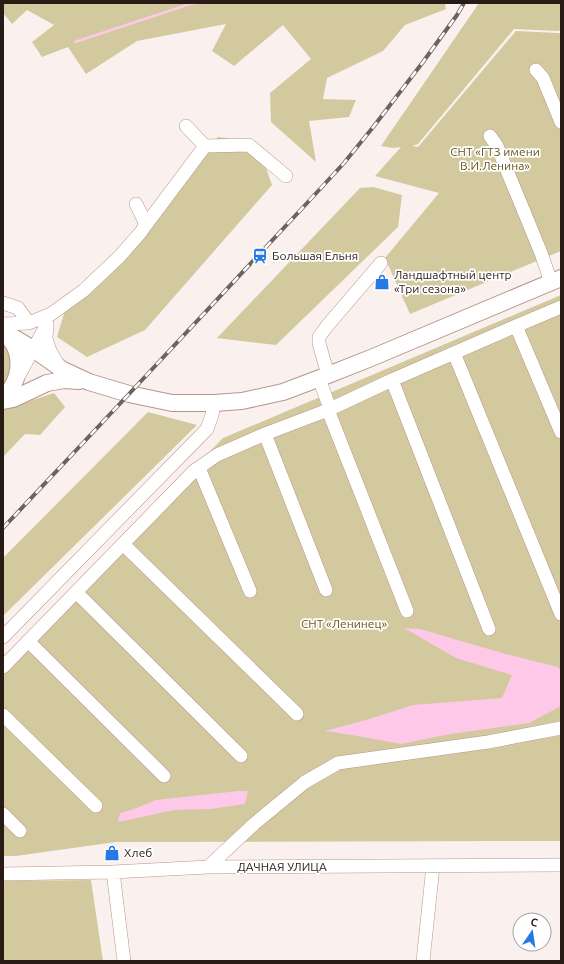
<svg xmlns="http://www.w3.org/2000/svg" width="564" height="964" viewBox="0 0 564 964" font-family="Ubuntu,sans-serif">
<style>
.green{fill:#d3c99f}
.water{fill:#fec9e9}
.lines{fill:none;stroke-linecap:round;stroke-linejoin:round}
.stream{stroke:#fec9e9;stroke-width:2.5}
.minor-casing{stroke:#ba9488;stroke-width:14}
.major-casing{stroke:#ba9488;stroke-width:18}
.minor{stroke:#fff;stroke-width:13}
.major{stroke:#fff;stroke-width:16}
.rail-casing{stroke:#6e625e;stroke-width:4}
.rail{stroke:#fff;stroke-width:2.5;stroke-dasharray:8;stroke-linecap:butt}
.labels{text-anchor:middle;stroke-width:3.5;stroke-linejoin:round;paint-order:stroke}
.park-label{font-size:12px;fill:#66571a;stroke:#fff}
.poi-label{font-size:12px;fill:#281a15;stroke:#fff;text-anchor:start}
.street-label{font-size:12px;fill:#281a15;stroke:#fff}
</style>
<rect width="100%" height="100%" fill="#faf1ef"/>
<!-- green -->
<path class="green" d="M3,3H445L446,9L405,25L383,51L327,78L323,99L356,100L349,117L309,121L316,162L271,122L270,93L311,59L283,25L234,66L212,51L226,24L137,41L86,74L68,47L42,57L32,42L54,25L27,10L12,24L3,13Z
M479,3H561V30L558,31L514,29L418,144L412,146L418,147L516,31L558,33H561V251L410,314L385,258L439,193L375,176L401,147L393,148L381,146Z
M218,137L257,143L272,185L145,330L87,357L57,337L65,310L182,183Z
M373,187L402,195L398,227L276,345L217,338L360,188Z
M561,295V841L116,842L16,856H3V665L223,438Z
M3,338L8,343L14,369L3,390Z
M54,393L65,407L40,435L25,434L3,457V410Z
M148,412L197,425L3,616V558Z
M91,880L103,961H3V881Z"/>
<!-- water -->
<path class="water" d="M404,628L420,629L502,653L558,667L561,672V706L529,723L450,734L401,744L352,735L325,731L366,720L413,705L502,698L512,675L456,658Z
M239,791H248L245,804L210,809L174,810L118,822L120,813L134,809L156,800Z"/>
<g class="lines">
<!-- stream -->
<path class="stream" d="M75,42L190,4L198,3"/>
<!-- minor casing -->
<g class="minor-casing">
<path id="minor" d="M536,70L543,78L561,122
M186,126L205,146
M490,136L497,146L541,253L551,282
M145,226L205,146L249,145L286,176
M3,303L18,308L29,323
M561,307L516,326L561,432
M3,324L29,323L51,314L83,291L119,257L141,232L145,226L144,220L136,204
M47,325C47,329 46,334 46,338C47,348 54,358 59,366
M454,353L561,614
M328,375L319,343V337L327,326L381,263
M18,377L47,324
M319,378L330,409
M392,380L489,629
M328,410L407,611
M265,434L326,590
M199,468L250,591
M123,544L297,714
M76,592L241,756
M3,637L207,429L212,415L214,403
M28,641L164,776
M3,667L194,471L217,455L265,434L328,410L392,380L516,326
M3,715L96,806
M3,814L20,831
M208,867L254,824L305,782L338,763L488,742L561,728
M113,872L124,961
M3,874L113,872L208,867L561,865
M423,961L433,866"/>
</g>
<!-- major casing -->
<g class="major-casing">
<path id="major" d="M3,331L33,349L63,370L89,382L129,394L172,403H214L242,401L283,392L328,375L371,358L561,278
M3,397C18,385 23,362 14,345C12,341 9,338 6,335
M3,401L13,399L47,383L64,380L79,381"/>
</g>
<!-- minor -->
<use href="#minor" class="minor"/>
<!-- major -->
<use href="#major" class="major"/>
<!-- rail casing -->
<g class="rail-casing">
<path id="rail" d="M3,528L129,394L308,202L344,163L374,126L423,62L457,15L464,3"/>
</g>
<!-- rail -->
<use href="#rail" class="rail"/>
</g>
<!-- icons -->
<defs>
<g id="station-bare" transform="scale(1.2)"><path d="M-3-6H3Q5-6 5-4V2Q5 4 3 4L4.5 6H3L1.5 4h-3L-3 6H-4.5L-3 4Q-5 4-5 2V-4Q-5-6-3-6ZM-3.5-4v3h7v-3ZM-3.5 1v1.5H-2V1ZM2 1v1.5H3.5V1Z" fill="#2479e4" stroke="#fff" stroke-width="2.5" paint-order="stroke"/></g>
<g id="shop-bare" transform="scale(1.2)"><path d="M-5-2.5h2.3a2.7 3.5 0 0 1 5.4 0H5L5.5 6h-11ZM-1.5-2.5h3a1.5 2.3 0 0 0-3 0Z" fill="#2479e4" stroke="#fff" stroke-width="2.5" paint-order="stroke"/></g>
</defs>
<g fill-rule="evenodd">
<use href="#station-bare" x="260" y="256"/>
<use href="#shop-bare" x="382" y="282"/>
<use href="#shop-bare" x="112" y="853"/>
</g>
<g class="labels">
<!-- park labels -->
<g class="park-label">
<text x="495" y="156">СНТ «ГТЗ имени<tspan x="495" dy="14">В.И.Ленина»</tspan></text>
<text x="344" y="628">СНТ «Ленинец»</text>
</g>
<!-- poi labels -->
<g class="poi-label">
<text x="272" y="260">Большая Ельня</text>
<text x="394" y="279">Ландшафтный центр<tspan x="394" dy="14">«Три сезона»</tspan></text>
<text x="124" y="857">Хлеб</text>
</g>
<!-- street labels -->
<g class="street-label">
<text x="282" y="871">ДАЧНАЯ УЛИЦА</text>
</g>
</g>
<!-- border -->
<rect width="564" height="964" fill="none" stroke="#281a15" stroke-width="8"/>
<!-- north arrow -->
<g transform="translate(532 932) rotate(13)"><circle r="19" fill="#ffffff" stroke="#a9a3a1"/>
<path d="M0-3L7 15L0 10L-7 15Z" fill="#2479e4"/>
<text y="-6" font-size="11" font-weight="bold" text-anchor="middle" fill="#281a15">С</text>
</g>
</svg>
